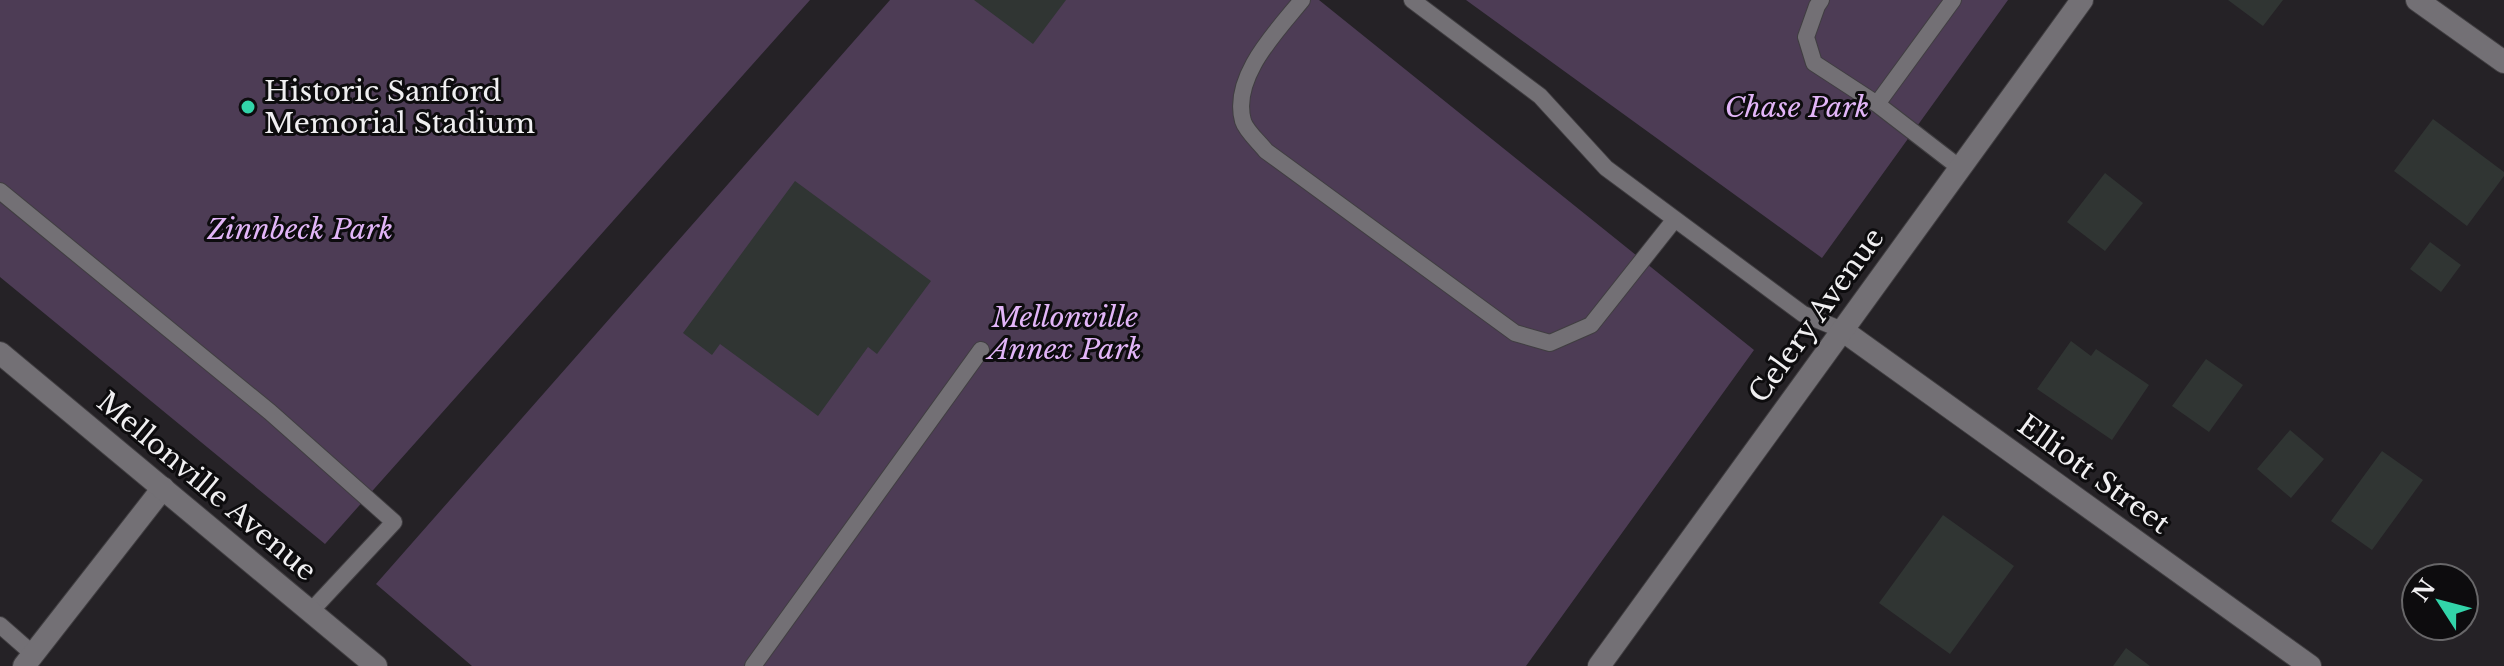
<svg xmlns="http://www.w3.org/2000/svg" width="2504" height="666" viewBox="0 0 2504 666" font-family="'Libre Baskerville',serif">
<style>
.green{fill:#4d3c55}
.building{fill:#303533}
.lines{fill:none;stroke-linecap:round;stroke-linejoin:round}
.service-casing{stroke:#403e41;stroke-width:18}
.minor-casing{stroke:#403e41;stroke-width:24}
.tertiary-casing{stroke:#403e41;stroke-width:24}
.secondary-casing{stroke:#403e41;stroke-width:24}
.service{stroke:#737075;stroke-width:16}
.minor{stroke:#737075;stroke-width:22}
.tertiary{stroke:#737075;stroke-width:22}
.secondary{stroke:#737075;stroke-width:22}
.poi-dot{fill:#32d4a9;stroke:#0d0c0e;stroke-width:3}
.labels{text-anchor:middle;stroke-width:6;stroke-linejoin:round;paint-order:stroke}
.poi-label{font-size:28px;fill:#f0eff1;stroke:#0d0c0e;text-anchor:start}
.park-label{font-size:28px;font-style:italic;fill:#e2b5f8;stroke:#0d0c0e}
.street-label{font-size:28px;fill:#f0eff1;stroke:#0d0c0e}
</style>
<rect width="100%" height="100%" fill="#252226"/>
<!-- green -->
<path class="green" d="M0,0H810L325,544L0,277Z
M890,0H1319L1754,350L1526,666H472L376,584Z
M1466,0H2008L1822,258Z"/>
<!-- building -->
<path class="building" d="M974,0H1066L1033,44Z
M2228,0H2283L2263,26Z
M2433,119L2504,172V176L2467,226L2394,171Z
M2105,173L2143,203L2105,251L2067,222Z
M795,181L931,281L877,354L868,347L818,416L720,344L712,355L683,333Z
M2430,242L2461,265L2441,292L2410,269Z
M2071,341L2091,356L2096,349L2149,385L2112,440L2037,389Z
M2206,359L2243,385L2209,432L2172,406Z
M2290,430L2324,459L2291,498L2257,469Z
M2382,451L2423,480L2372,550L2331,521Z
M1943,515L2014,566L1950,654L1879,603Z
M2126,648L2150,666H2113Z"/>
<g class="lines">
<!-- service casing -->
<g class="service-casing">
<path id="service" d="M1302,0C1277,31 1231,77 1243,121C1246,131 1259,142 1266,151L1515,333L1550,343L1591,325L1675,219
M1412,0L1540,96L1606,168L1803,314L1842,330
M1821,0L1817,6L1806,37L1814,63L1877,104L1960,168
M1877,104L1953,0
M0,191L270,412L394,522L311,611
M0,625L33,654
M753,666L981,350"/>
</g>
<!-- minor casing -->
<g class="minor-casing">
<path id="minor" d="M1842,330L2310,666
M24,666L163,488"/>
</g>
<!-- tertiary casing -->
<g class="tertiary-casing">
<path id="tertiary" d="M2417,0L2504,62
M0,353L376,666"/>
</g>
<!-- secondary casing -->
<g class="secondary-casing">
<path id="secondary" d="M1599,666L2082,0"/>
</g>
<!-- service -->
<use href="#service" class="service"/>
<!-- minor -->
<use href="#minor" class="minor"/>
<!-- tertiary -->
<use href="#tertiary" class="tertiary"/>
<!-- secondary -->
<use href="#secondary" class="secondary"/>
</g>
<!-- markers -->
<circle class="poi-dot" cx="248" cy="107" r="8"/>
<g class="labels">
<!-- poi labels -->
<g class="poi-label">
<text x="264" y="101">Historic Sanford<tspan x="264" dy="32">Memorial Stadium</tspan></text>
</g>
<!-- park labels -->
<g class="park-label">
<text x="1797" y="117">Chase Park</text>
<text x="300" y="239">Zinnbeck Park</text>
<text x="1065" y="327">Mellonville<tspan x="1065" dy="32">Annex Park</tspan></text>
</g>
<!-- street labels -->
<g class="street-label">
<text transform="translate(1816 315) rotate(-54)" y="10">Celery Avenue</text>
<text transform="translate(2094 474) rotate(36)" y="10">Elliott Street</text>
<text transform="translate(207 486) rotate(40)" y="10">Mellonville Avenue</text>
</g>
</g>
<!-- north arrow -->
<g transform="translate(2440 602) rotate(306)"><circle r="38" fill="#0d0c0e" stroke="#686769" stroke-width="2"/>
<path d="M0-6L14 30L0 20L-14 30Z" fill="#32d4a9"/>
<text y="-12" font-size="22" font-weight="bold" text-anchor="middle" fill="#f0eff1">N</text>
</g>
</svg>
